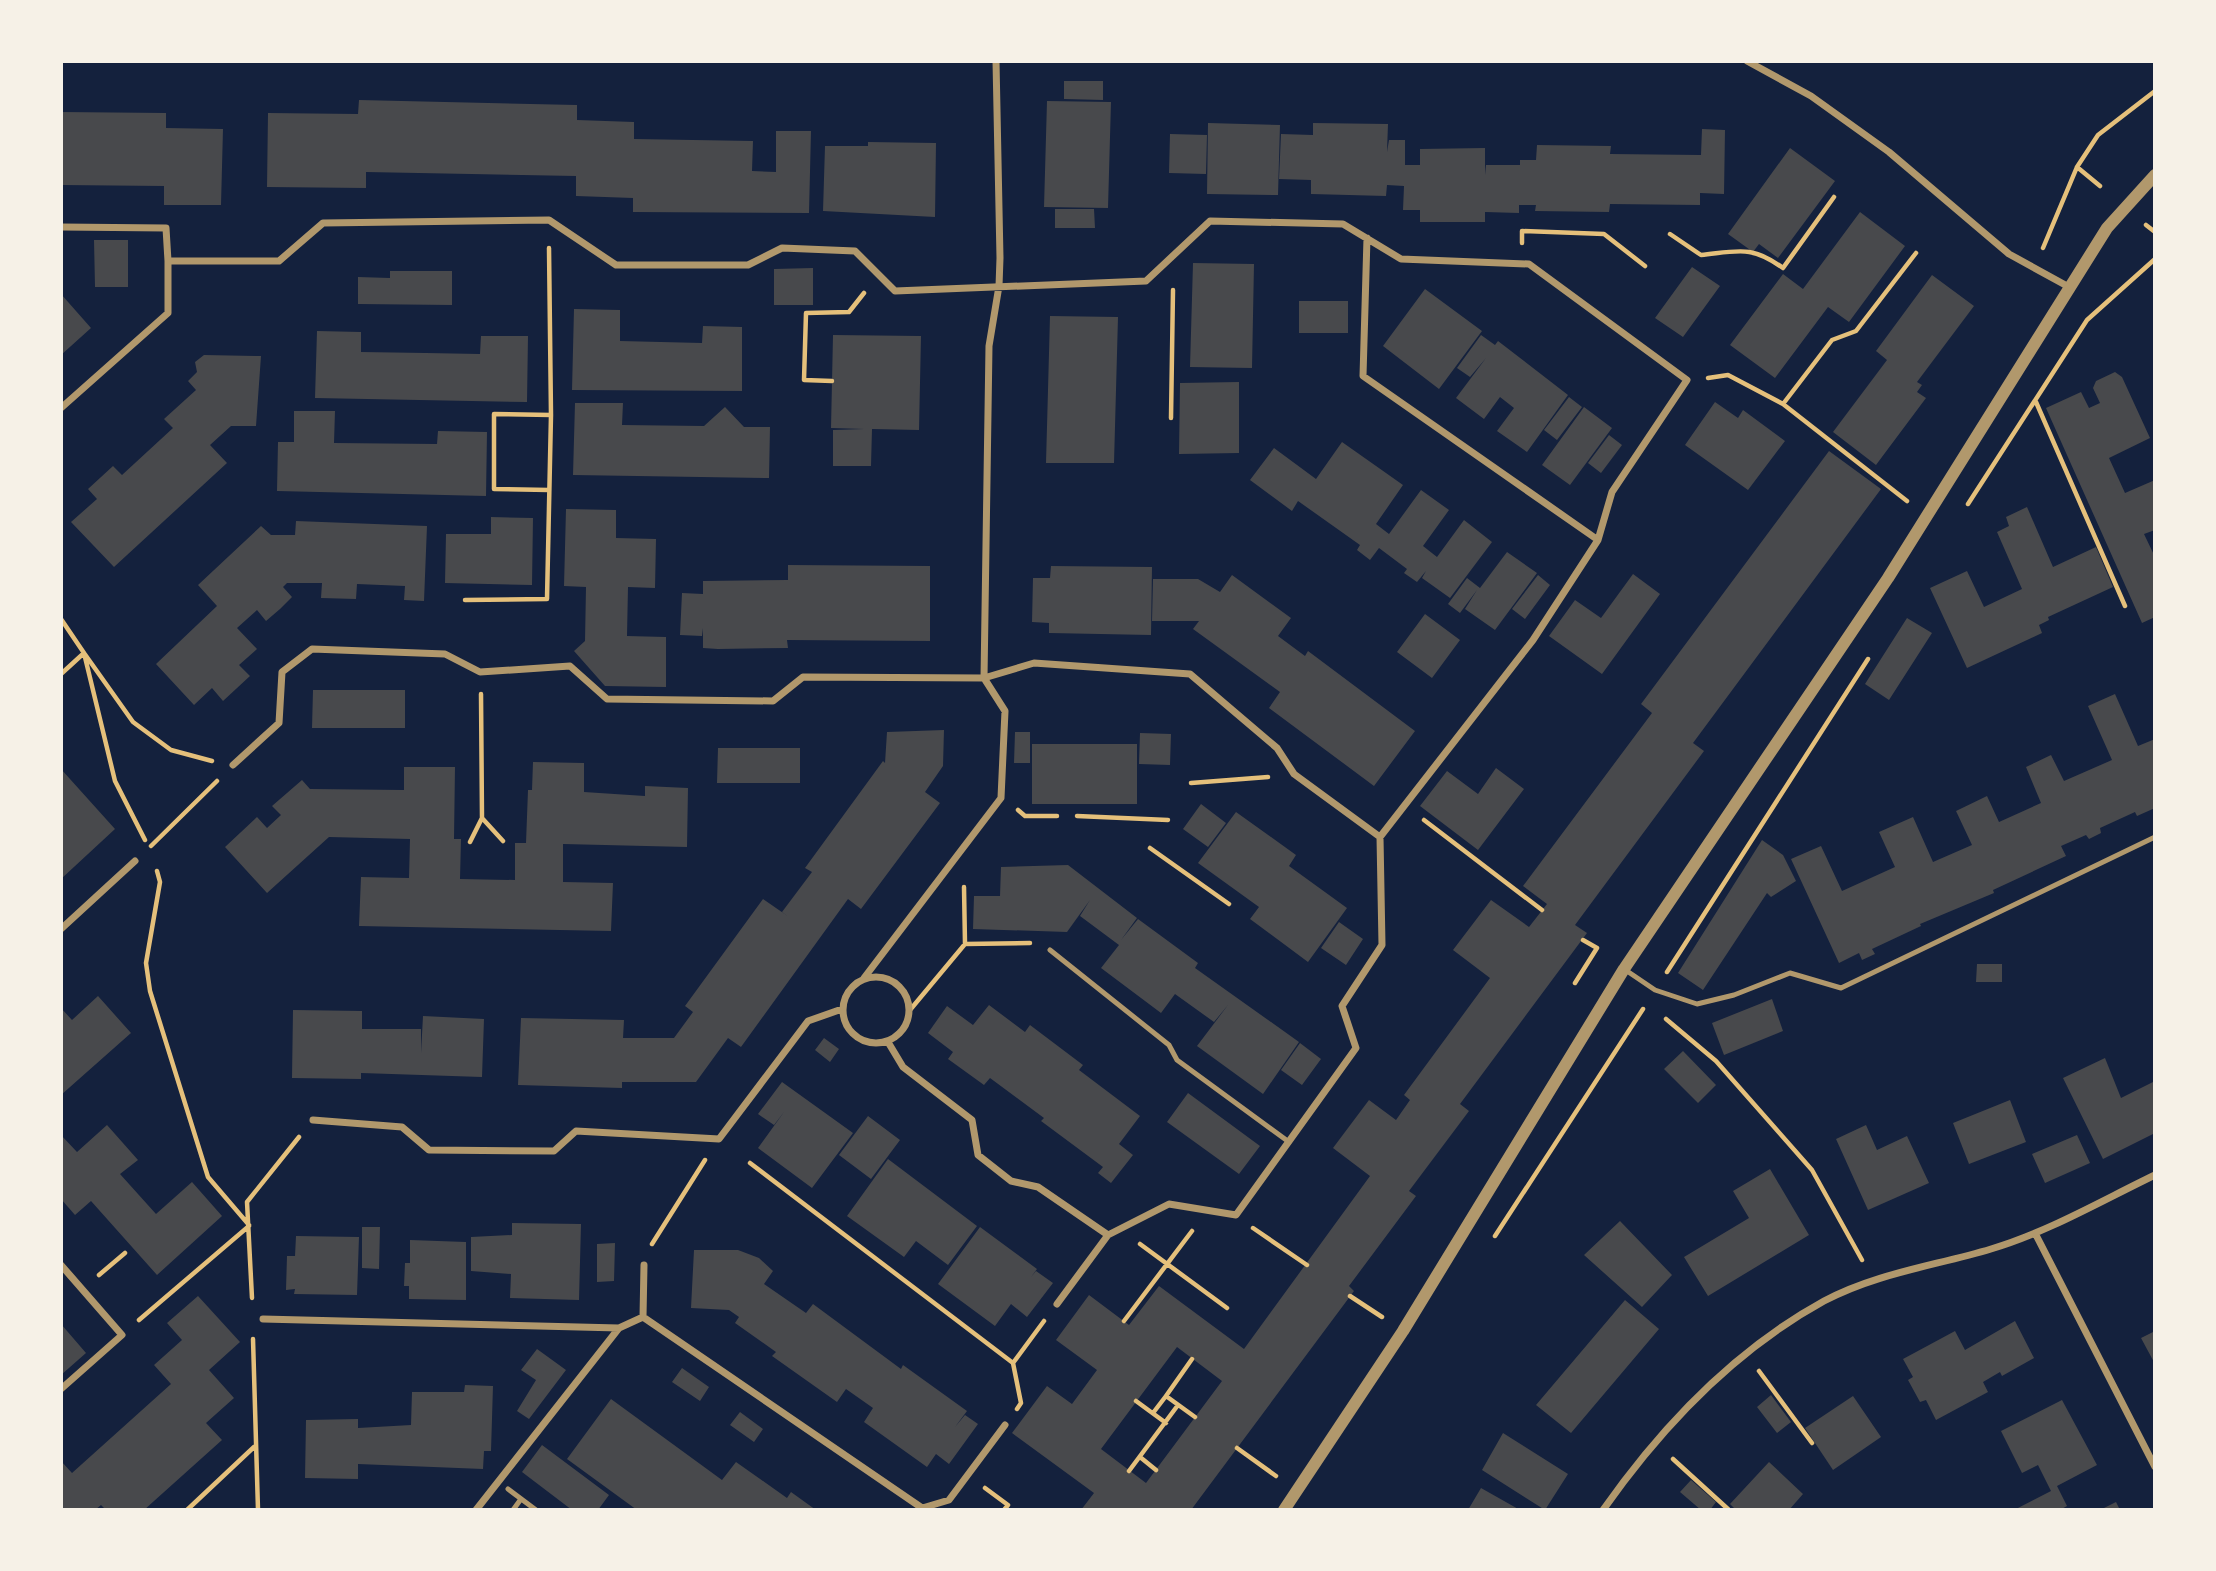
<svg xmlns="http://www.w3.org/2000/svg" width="2216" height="1571" viewBox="0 0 2216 1571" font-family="'Open Sans',sans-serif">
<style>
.building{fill:#48494c;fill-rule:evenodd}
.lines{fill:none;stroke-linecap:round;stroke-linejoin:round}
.path{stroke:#e5c07b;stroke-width:4.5}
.service{stroke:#b1986c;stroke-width:5}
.minor{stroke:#b1986c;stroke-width:7}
.tertiary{stroke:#b1986c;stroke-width:12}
</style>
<rect width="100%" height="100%" fill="#14213d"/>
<!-- building -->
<path class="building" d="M1064,81H1103V100L1064,99Z
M359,100L577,105V120L634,122V139L753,141L752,171L776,172V131H811L809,213L633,212V198L576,196V176L366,172V188L267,187L268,113L358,114Z
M1047,101L1111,102L1108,208L1044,207Z
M61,112L166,113V128L223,129L221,205H164V186L61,185Z
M1208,123L1280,125L1278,195L1207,194Z
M1313,123L1388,124L1387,152L1389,140H1405V165H1420V149L1485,148V175L1486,165H1520V160H1536L1537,145L1611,146L1610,154L1701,155L1702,129L1725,130L1724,194L1700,193V205L1610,204L1609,212L1535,211L1536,205H1519V213L1485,212V222H1420V210H1403L1404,186L1387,185L1386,196L1311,194V180L1279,179L1281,134L1313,135Z
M1170,134L1207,135L1206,174L1169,173Z
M868,142L936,143L935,217L823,211L825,146H868Z
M1790,148L1835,181L1778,258L1759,244L1753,252L1728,234Z
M1055,209H1094L1095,228H1055Z
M1860,212L1905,246L1849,322L1828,307L1775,378L1730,345L1783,274L1803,289Z
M94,240H128V287H95Z
M1193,263L1254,264L1252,368L1190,367Z
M1692,267L1720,286L1683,337L1655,318Z
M813,268V305H774V269Z
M390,271H452V305L358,304V277L390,278Z
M1932,275L1974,306L1917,382L1922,385L1917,392L1926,398L1876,465L1833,432L1887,360L1876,351Z
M1425,289L1482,331L1439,389L1383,346Z
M61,294L91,328L61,355Z
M1299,301H1348V333H1299Z
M574,309L620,310V341L702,343L703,326L742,327V391L572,390Z
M1050,316L1118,317L1114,463H1046Z
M317,331L361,332V352L426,353L480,354L481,336H528L527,402L315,398Z
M833,335L921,336L919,430L872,429L871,466H833V430L864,429L831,428Z
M1481,335L1495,345L1498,341L1568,395L1527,452L1497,431L1514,408L1500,397L1484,419L1456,398L1486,358L1470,377L1457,368Z
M204,355L261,356L256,426H231L210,445L227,463L114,567L71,522L97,499L88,489L113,466L122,475L173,428L164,419L196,390L188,381L197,372L195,362Z
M2115,372L2122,377L2150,438L2109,458L2125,493L2155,480V530L2144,534L2155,557V617L2142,623L2046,408L2081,392L2089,408L2100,403L2093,388L2096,381Z
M1239,382V453L1179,454L1180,383Z
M1569,397L1582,407L1557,440L1544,430Z
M1715,402L1738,418L1743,410L1785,441L1748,490L1685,445Z
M575,403H623L622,425L704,426L725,407L744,427H770L769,478L573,475Z
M1584,407L1612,428L1570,485L1542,465Z
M294,411H335L334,443L437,444L438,431L487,432L486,496L277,491L278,442H294Z
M1609,435L1622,445L1601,473L1588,463Z
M1342,442L1403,485L1376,524L1389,534L1421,490L1449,510L1423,546L1437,557L1464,520L1492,542L1450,598L1422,578L1426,571L1417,582L1404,573L1407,569L1379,548L1370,560L1357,550L1360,545L1298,501L1292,511L1250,480L1274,448L1316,479Z
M1829,451L1881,489L1693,743L1704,751L1575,925L1587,933L1460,1104L1469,1111L1409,1191L1416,1196L1349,1286L1354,1291L1191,1510H1081L1094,1493L1012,1433L1047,1386L1072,1404L1097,1370L1056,1340L1089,1295L1129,1325L1159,1286L1244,1349L1370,1176L1333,1148L1369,1100L1396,1120L1410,1100L1404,1095L1490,978L1453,950L1491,900L1529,927L1547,904L1523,886L1652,713L1641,704ZM1177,1347L1222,1381L1146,1483L1101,1449Z
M2027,507L2053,567L2096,547L2113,587L2048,617L2049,620L2039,625L2042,633L1967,668L1930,588L1967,571L1984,607L2022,589L1997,532L2009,526L2006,517Z
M566,509L616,510V538L656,539L655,588L628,587L627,636L666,637V687L605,686L574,651L585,641L586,587L564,586Z
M491,517L533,518L532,585L445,583L446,534H491Z
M296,521L427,526L424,601L404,600L405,586L357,584L356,599L321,598L322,583H287L283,587L292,597L280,609L266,621L257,610L237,628L257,649L239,665L250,676L223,701L212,688L194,705L156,664L217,606L198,585L261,526L271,535H295Z
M1507,552L1537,573L1495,630L1465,609L1477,590L1460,613L1448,604L1467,578L1480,588Z
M788,565L930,566V641L787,640L788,648L718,649L703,648V628L702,636L680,635L682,593L703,594V581L788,580Z
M1051,566L1152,567L1151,635L1049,633V623L1032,622L1033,578H1050Z
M1633,574L1660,594L1602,674L1549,636L1575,600L1601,618Z
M1232,575L1291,618L1278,636L1305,656L1308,651L1415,731L1374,786L1269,708L1280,692L1193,629L1199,621H1152L1153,579H1198L1220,592Z
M1538,575L1550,585L1525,619L1512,609Z
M1425,614L1460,640L1432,678L1397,652Z
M1907,618L1932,633L1889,700L1865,684Z
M313,690H405V728H312Z
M2115,694L2138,746L2155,739V808L2137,816L2135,812L2100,828L2101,833L2089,839L2086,835L2061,846L2066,856L1993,890L1994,893L1920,924L1921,926L1872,949L1875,954L1862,960L1859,953L1839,963L1791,859L1821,846L1842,891L1895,867L1879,832L1913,817L1933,862L1972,845L1956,811L1987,796L1999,822L2041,803L2026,767L2051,755L2064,781L2112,760L2088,706Z
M944,730L943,766L925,792L940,803L861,909L848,899L741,1047L728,1038L696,1082H622V1088L518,1085L521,1018L624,1020L623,1038H674L693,1012L685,1006L763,899L789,917L782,912L812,872L805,868L883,761L885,763L887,732Z
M1015,732H1030V763H1014Z
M1140,733L1171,734L1170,765L1139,764Z
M1032,744H1137V804H1032Z
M718,748H800V783H717Z
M533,762L584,763V792L645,796V786L688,788L687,847L563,844V882L613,883L611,931L359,926L361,877L409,878L410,839L329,837L267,893L225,847L257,817L267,828L281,815L272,806L302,780L310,789L404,790V767H455L454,839H461L460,879L515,880V843H526L528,790H532Z
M1496,768L1524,789L1478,850L1420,806L1447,771L1478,794Z
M61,769L115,829L61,879Z
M1201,804L1226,823L1208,847L1183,829Z
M1236,812L1296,855L1289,866L1347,908L1308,962L1250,919L1259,907L1198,863Z
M1762,840L1783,855L1796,881L1771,897L1767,893L1703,990L1678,973Z
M1068,865L1137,918L1121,940L1138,919L1198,963L1195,968L1299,1042L1263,1094L1197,1046L1228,1005L1214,1022L1175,994L1161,1013L1101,968L1119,945L1080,916L1090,900L1067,932L973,929L974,896H1000L1001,867Z
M1339,922L1363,939L1346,965L1321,948Z
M1977,964H2002V982H1976Z
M98,996L131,1033L61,1095V1008L72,1020Z
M1772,999L1783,1031L1724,1055L1712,1023Z
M989,1005L1025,1032L1030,1025L1083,1065L1079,1070L1140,1116L1119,1144L1133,1155L1111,1183L1098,1173L1103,1167L1041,1121L1044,1118L990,1078L984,1085L948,1059L953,1052L928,1033L947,1006L973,1025Z
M293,1010L362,1011V1029H421V1053L423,1016L484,1019L482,1077L361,1073V1079L292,1078Z
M824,1038L839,1049L830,1062L815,1050Z
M1300,1043L1321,1059L1302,1085L1281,1070Z
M1683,1051L1716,1085L1698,1103L1664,1069Z
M2105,1058L2121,1098L2155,1081V1133L2103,1159L2063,1078Z
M782,1082L853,1133L812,1188L758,1148L784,1112L774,1125L758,1114Z
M1188,1093L1260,1146L1239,1174L1167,1122Z
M2010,1100L2026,1142L1969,1164L1953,1123Z
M868,1116L900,1140L871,1179L839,1155Z
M107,1125L138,1160L120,1174L156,1214L192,1182L222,1216L157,1275L91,1201L75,1215L61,1199V1135L77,1152Z
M1866,1125L1877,1150L1907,1136L1929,1183L1868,1210L1836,1139Z
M2077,1135L2090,1163L2045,1183L2032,1154Z
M888,1159L977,1226L948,1265L916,1241L904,1257L847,1216Z
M1770,1169L1809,1235L1708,1296L1684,1257L1749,1218L1733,1191Z
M1620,1221L1672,1275L1642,1307L1584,1255Z
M512,1223L581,1224L579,1300L510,1298L511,1274L471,1271V1237L512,1235Z
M362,1227H380L379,1269L362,1268Z
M980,1227L1037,1269L1031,1277L1036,1271L1053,1283L1027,1317L1011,1304L995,1326L938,1284Z
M296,1236L359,1237L357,1295L294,1294L295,1289L286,1290L287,1256H295Z
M410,1240L466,1242V1300L409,1299V1286H404L405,1263H410Z
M615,1243L614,1281L597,1282V1244Z
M694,1250H738L759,1258L773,1271L764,1284L806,1313L813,1304L901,1369L903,1365L967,1411L955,1427L965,1415L978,1424L949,1464L936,1454L927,1467L864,1422L873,1408L846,1389L837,1402L772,1356L776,1352L735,1323L739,1317L729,1310L691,1308Z
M198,1296L240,1342L209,1370L234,1398L206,1423L222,1440L144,1510H106L101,1505L95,1510H61V1461L72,1473L171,1384L154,1365L182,1340L167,1323Z
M1625,1300L1659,1329L1571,1433L1536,1405Z
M2015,1321L2034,1358L2002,1376L2000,1372L1983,1382L1988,1392L1936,1420L1926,1400L1920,1402L1908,1380L1913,1377L1903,1359L1955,1331L1965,1350Z
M61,1324L86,1353L61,1375Z
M2155,1331V1364L2141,1338Z
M537,1349L566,1370L529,1419L517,1411L536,1380L521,1370Z
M682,1368L709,1387L700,1401L672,1382Z
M465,1385L493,1386L491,1451H484L483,1469L358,1464V1479L305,1478L306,1420L358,1419V1428L411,1425L412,1392H464Z
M1771,1395L1791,1422L1777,1433L1757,1407Z
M1853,1396L1881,1437L1833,1470L1805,1428Z
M611,1399L722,1480L736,1462L787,1498L791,1492L816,1510H637L567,1459Z
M2062,1400L2097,1465L2057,1486L2067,1506L2060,1510H2014L2051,1491L2038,1465L2022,1473L2001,1431Z
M740,1412L763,1429L754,1442L730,1425Z
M1503,1433L1568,1474L1545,1510L1482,1470Z
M542,1445L609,1495L598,1510H572L522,1472Z
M1769,1462L1803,1494L1789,1510H1736L1730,1504Z
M1691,1480L1716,1502L1710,1510H1701L1680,1492Z
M1481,1488L1520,1510H1468Z
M2116,1502L2120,1510H2100Z"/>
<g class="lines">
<!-- path -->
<path class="path" d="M2077,167L2100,186
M2146,225L2155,232
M1670,234L1701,255C1739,251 1751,245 1783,268L1834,197
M1522,243V231L1604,234L1645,266
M2043,248L2077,167L2098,135L2155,91
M1708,378L1728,375L1783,404L1907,501
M832,381L804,380L806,313L849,312L864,293
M2036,402L2125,606
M1783,404L1832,340L1856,331L1916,253
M1171,418L1173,290
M549,490L494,489V414L551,415
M1968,504L2087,320L2155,259
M465,600L547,599L551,415L549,248
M61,619L84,653L115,781L145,840
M61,674L84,653L133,722L171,750L212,761
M481,694L482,818L503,841
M1191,783L1268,777
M1018,810L1025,816H1057
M1077,816L1168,820
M1424,820L1542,910
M470,842L482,818
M151,846L217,781
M1150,848L1229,904
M157,871L160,882L146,963L150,991L208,1177L249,1225
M965,944L1030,943
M1667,972L1868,659
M1575,983L1597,948L1583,940
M910,1010L965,944L964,887
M1666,1019L1716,1061L1812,1170L1862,1260
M750,1163L1013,1363
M1253,1228L1307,1265
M1495,1236L1643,1009
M652,1244L705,1160
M1140,1244L1227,1308
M99,1275L125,1253
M1350,1296L1382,1317
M252,1298L247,1202L299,1137
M139,1320L249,1226
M1124,1321L1192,1231
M253,1339L258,1510
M1192,1359L1166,1396L1195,1417
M1759,1371L1812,1443
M1136,1401L1166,1423
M1017,1409L1021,1403L1013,1363L1044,1321
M1153,1413L1166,1396
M1237,1448L1276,1476
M1140,1457L1156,1470
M1673,1459L1729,1510
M1129,1471L1178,1405
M985,1488L1008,1505L1004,1510
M187,1510L254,1447"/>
<!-- service -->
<path class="service" d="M1050,950L1169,1045L1177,1060L1289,1142
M1624,969L1655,990L1697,1004L1734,995L1790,973L1841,988L2155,837
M508,1489L536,1510
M513,1510L521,1499"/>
<!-- minor -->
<path class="minor" d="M1747,61L1811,96L1889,152L2009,254L2069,287
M61,227L166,228L168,261
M1367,238L1363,376L1598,540
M61,408L168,313V261H279L323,223L549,220L616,265H748L782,248L855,251L895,291L1146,281L1210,221L1343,224L1401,259L1529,264L1687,380L1612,492L1598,540L1533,640L1380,837L1382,945L1342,1006L1356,1048L1236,1215L1169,1204L1108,1235L1038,1187L1011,1181L978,1155L972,1120L903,1067L888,1042
M233,765L279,723L282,672L312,649L445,654L480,672L570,666L607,699L773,701L803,677L984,678L1034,663L1190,674L1277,748L1294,774L1380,837
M61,929L135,861
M843 1010a33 33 0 1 1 66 0a33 33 0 1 1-66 0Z
M864,978L1001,798L1005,711L984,678L989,346L999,286L1000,258L996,61
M313,1120L402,1127L429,1150L554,1151L576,1131L719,1139L808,1021L842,1009
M2035,1233L2155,1467
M61,1265L122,1335L61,1389
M1057,1304L1108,1235
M643,1317L644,1265
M263,1319L619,1328L643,1317L925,1510
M919,1509L949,1500L1005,1425
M476,1510L619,1328
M1603,1510C1662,1426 1733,1351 1824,1301C1877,1273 1934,1266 1991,1249C2048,1232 2101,1201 2155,1175"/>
<!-- tertiary -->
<path class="tertiary" d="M1284,1510L1403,1331L1624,969L1888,578L2107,228L2155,175"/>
</g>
<!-- border -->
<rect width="2216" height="1571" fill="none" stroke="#f6f1e7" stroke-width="126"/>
</svg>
